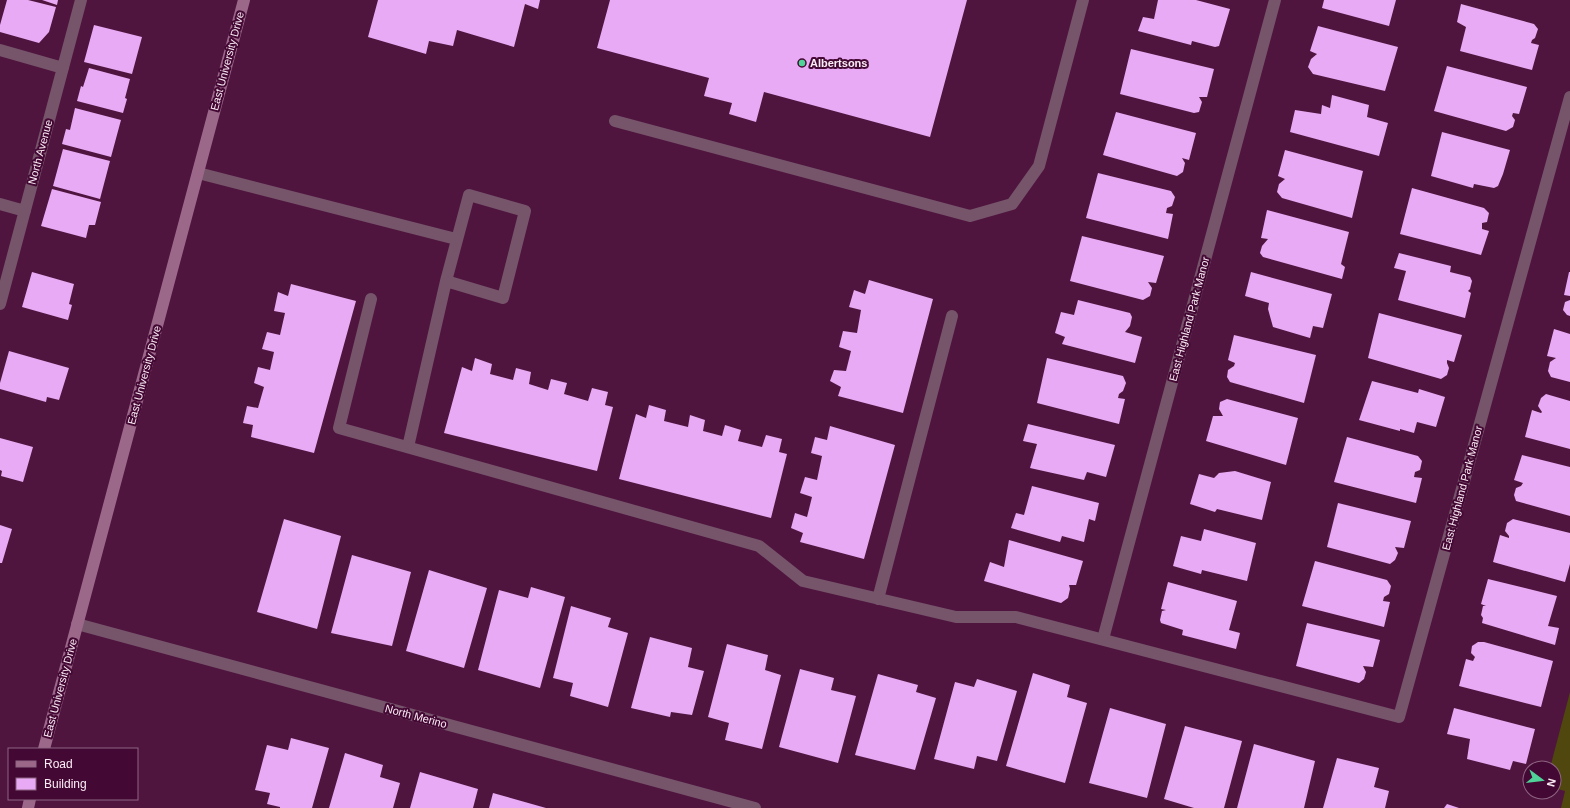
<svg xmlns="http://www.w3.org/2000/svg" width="1570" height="808" viewBox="0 0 1570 808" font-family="Helvetica,sans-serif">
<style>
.green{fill:#4f470e}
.building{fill:#e8aaf4}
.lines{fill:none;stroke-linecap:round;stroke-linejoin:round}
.lane{stroke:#76546a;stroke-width:12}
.street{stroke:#76546a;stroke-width:12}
.secondary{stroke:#9c688a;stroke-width:12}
.poi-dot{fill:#4fd398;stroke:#440834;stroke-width:1.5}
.labels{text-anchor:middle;stroke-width:4;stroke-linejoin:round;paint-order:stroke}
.street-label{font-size:11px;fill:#fcedf6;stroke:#440834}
.poi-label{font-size:11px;font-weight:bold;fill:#fcedf6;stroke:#440834;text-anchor:start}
</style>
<rect width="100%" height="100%" fill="#4f153f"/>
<!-- green -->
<path class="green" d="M1570,692V808H1561L1565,791L1554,788V768H1550Z"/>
<!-- building -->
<path class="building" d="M7,0H28L56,7L49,32L39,43L0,32V25Z
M42,0H58L57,5Z
M378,0H540L538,9L525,4L514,47L457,30L453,46L429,41L426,54L368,37Z
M610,0H967L930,137L764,92L756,122L729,114L732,103L704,96L709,78L597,48Z
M1158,0H1196L1230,9L1219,46L1215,47L1192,41L1191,45L1138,31L1143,17L1154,19Z
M1324,0H1396L1389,26L1322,8Z
M1461,4L1534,24L1538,29L1535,38L1532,40L1531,43L1539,45L1532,70L1460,51L1466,27L1457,22Z
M94,25L142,37L132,74L84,62Z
M1318,26L1398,47L1385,91L1313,74L1308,67L1311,59L1317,54L1310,51Z
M1131,49L1214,69L1207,97H1199L1202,102L1199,112L1194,113L1120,94Z
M1447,66L1527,87L1519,114L1513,113L1512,116L1515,120L1513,127L1506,131L1434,111Z
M89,68L130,79L125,98L127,99L123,113L77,101L81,86L83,87Z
M1332,95L1369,105L1367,117L1388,123L1379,156L1290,132L1295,110L1321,114L1322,105L1330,108Z
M75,108L121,120L111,157L62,144L66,129L70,130Z
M1116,112L1196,133L1189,160L1182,158L1185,163L1183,172L1177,176L1103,155Z
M1442,132L1510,150L1503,174L1498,186L1494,188L1474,184L1473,188L1431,176Z
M63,149L110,161L100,199L53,186Z
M1285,150L1363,171L1352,218L1282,198L1277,192L1279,184L1285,179L1278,176Z
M1098,173L1171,191L1175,197L1172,206L1167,208L1166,213L1173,214L1168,239L1086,218Z
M1412,188L1484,208L1489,213L1487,222L1482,223V229L1489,231L1481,255L1400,234Z
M52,189L101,202L95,225H89L86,238L41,226Z
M1267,210L1349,232L1341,264L1345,267L1342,279L1263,257L1260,253L1262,246L1268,239L1261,238Z
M1082,236L1164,256L1156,283L1148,282L1152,288L1150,296L1143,300L1070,281Z
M1399,253L1451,266L1450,272L1470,277L1472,281L1470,289L1468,291L1471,293L1465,318L1398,300L1406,271L1394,268Z
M32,272L74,284L69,304L72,305L68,320L22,307Z
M1251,272L1332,294L1323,328L1313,326L1310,338L1273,327L1268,309L1269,303L1245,296Z
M1569,272H1570V296L1564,295Z
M869,280L933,299L903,413L838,396L841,387L830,381L834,370L846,371L851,351L839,347L843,331L857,333L861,310L849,307L854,290L865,294Z
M291,284L356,301L314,453L251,437L253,425L243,423L247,406L258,408L264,387L254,383L258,367L270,370L274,352L262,349L267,332L280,335L285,313L274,311L278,292L288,296Z
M1078,300L1130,313L1132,317L1130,326L1125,332L1142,337L1135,363L1062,344L1065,337L1055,333L1061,312L1074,315Z
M1570,300V316L1567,315L1563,310L1565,302Z
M1379,313L1462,335L1454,362L1447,360V363L1449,368L1447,375L1441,379L1368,358Z
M1554,329L1570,334V382L1551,377L1548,371L1550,362L1556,358L1547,356Z
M1234,335L1316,355L1304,403L1230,382L1227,377L1228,370L1234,366L1235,363L1228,360Z
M9,351L69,368L59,400L47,397L46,402L0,389V383Z
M475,358L492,364L490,374L513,380L516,368L531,372L529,384L548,390L551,379L567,383L564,394L588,401L592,388L608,392L605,405L613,407L597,471L444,433L462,367L472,371Z
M1047,358L1123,376L1126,383L1123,391L1119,394L1118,398L1125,399L1119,424L1037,403Z
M1372,381L1418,393L1419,389L1445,397L1436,427L1417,422L1414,433L1400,429V431L1359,420Z
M1546,394L1570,401V449L1525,437L1532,410L1541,413L1542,412L1538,406L1541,398Z
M1227,399L1298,418L1286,465L1206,441L1213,416H1223L1219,409L1220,402Z
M649,405L666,410L664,421L688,427L690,415L705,420L703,431L722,436L725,425L741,430L738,441L762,447L766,435L782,439L779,452L787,454L771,518L619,479L636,414L646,418Z
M1028,424L1115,445L1106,477L1087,472L1084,480L1030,468L1037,444L1023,441Z
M830,426L895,445L864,559L800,542L803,533L791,528L795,513L807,517L812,497L800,493L805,477L817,480L822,456L811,453L815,437L827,440Z
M1347,437L1418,456L1422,461L1420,470L1415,472L1414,477L1422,478L1416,503L1334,482Z
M0,438L33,447L23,482L1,476L2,471L0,470Z
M1522,455L1570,467V516L1516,501L1514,495L1516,488L1521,486L1523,483L1514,480Z
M1235,471L1271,482L1262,520L1217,509L1215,512L1190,504L1199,474L1214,478L1219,473Z
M1032,486L1099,503L1095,521L1089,519L1084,542L1062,536L1060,542L1011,528L1016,513L1024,515Z
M1338,503L1411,521L1404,548L1395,547L1398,553L1395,560L1390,564L1327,547Z
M284,519L341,536L317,629L257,612Z
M1513,519L1570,533V564L1565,582L1493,562L1500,535L1509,538V536L1505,531L1507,523Z
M0,525L12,529L2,563H0Z
M1204,529L1256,543L1247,581L1202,570L1201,574L1173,566L1181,536L1201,541Z
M1009,540L1083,561L1076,585H1069L1070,589L1068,598L1061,603L984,581L990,562L1004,567Z
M352,555L411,572L392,646L331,633Z
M1315,561L1387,580L1391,586L1389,594L1384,597L1383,601L1390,602L1384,627L1302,606Z
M429,570L487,588L464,668L406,651Z
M1488,579L1557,596L1548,626L1559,628L1555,645L1482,623L1483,618L1481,615L1483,606H1486L1481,604Z
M1168,582L1237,601L1229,630L1240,633L1236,649L1182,635L1183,630L1161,623L1160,620L1162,611L1166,610L1161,609Z
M531,587L565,597L540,688L478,670L499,590L528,598Z
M571,606L611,618L608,627L628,633L608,707L570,696L573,683L553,678Z
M1307,623L1380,640L1373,667L1363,666L1366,672L1364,679L1359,683L1296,666Z
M650,637L692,648L688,667L704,671L692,715L671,712L670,717L631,708Z
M1478,642H1484L1553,661L1541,707L1459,686L1466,659L1473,661L1475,657L1471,653L1472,646Z
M727,644L768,655L765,670L781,675L762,749L725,740L729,723L708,717Z
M800,669L834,678L831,690L856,696L838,763L779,747Z
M1033,673L1070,685L1067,697L1087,703L1065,783L1006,766Z
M878,674L918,685L916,692L936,698L915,770L855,755Z
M977,679L1017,691L997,761L977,756L974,769L934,759L955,682L974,687Z
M1110,708L1166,724L1147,798L1089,783Z
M1454,708L1535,729L1526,764L1513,761L1510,770L1467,759L1470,739L1447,734Z
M1185,726L1242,741L1224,808H1194L1164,799Z
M291,738L329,748L312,808H280V807L267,804L270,793L255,790L267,745L288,750Z
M1254,744L1315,761L1304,808H1237Z
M345,753L383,765L380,777L400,783L393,808H329Z
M1337,758L1379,768L1374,787L1389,791L1385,808H1323Z
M420,772L478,789L473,808H410Z
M493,793L546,808H489Z
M1447,804L1459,808H1444Z"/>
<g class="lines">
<!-- lane -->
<path class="lane" d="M0,50L63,68
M615,121L970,216L1012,204L1039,166L1083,0
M198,173L456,239
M0,204L25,211
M371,299L339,428L759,546L803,581L956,617H1016L1399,717L1570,97
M0,304L81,0
M408,447L446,281L503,298L525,211L469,195L446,281
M878,599L952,316
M1103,639L1275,0"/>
<!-- street -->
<path class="street" d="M77,624L755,808"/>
<!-- secondary -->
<path class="secondary" d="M44,749L244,0
M28,808L30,799"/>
</g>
<!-- markers -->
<circle class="poi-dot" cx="802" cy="63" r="4"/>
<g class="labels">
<!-- street labels -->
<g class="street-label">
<text transform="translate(227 61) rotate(-75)" y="4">East University Drive</text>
<text transform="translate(40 152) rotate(-75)" y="4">North Avenue</text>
<text transform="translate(1189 319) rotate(-75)" y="4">East Highland Park Manor</text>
<text transform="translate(144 375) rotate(-75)" y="4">East University Drive</text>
<text transform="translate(1462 488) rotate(-75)" y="4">East Highland Park Manor</text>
<text transform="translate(60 688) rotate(-75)" y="4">East University Drive</text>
<text transform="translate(416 716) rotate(15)" y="4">North Merino</text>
</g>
<!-- poi labels -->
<g class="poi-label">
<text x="810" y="67">Albertsons</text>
</g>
</g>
<!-- legend -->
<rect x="8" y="748" width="130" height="52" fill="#440834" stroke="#8e6482"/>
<rect x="16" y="761" width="20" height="6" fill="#9c688a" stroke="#8e6482"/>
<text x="44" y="768" font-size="12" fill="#fcedf6">Road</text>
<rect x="16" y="778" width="20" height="12" fill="#e8aaf4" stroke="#8e6482"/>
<text x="44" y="788" font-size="12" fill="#fcedf6">Building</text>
<!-- north arrow -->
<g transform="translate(1542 780) rotate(105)"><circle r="19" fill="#440834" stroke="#8e6482"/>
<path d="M0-3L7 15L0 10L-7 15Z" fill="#4fd398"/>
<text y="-6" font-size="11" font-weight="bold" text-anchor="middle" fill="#fcedf6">N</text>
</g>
</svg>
